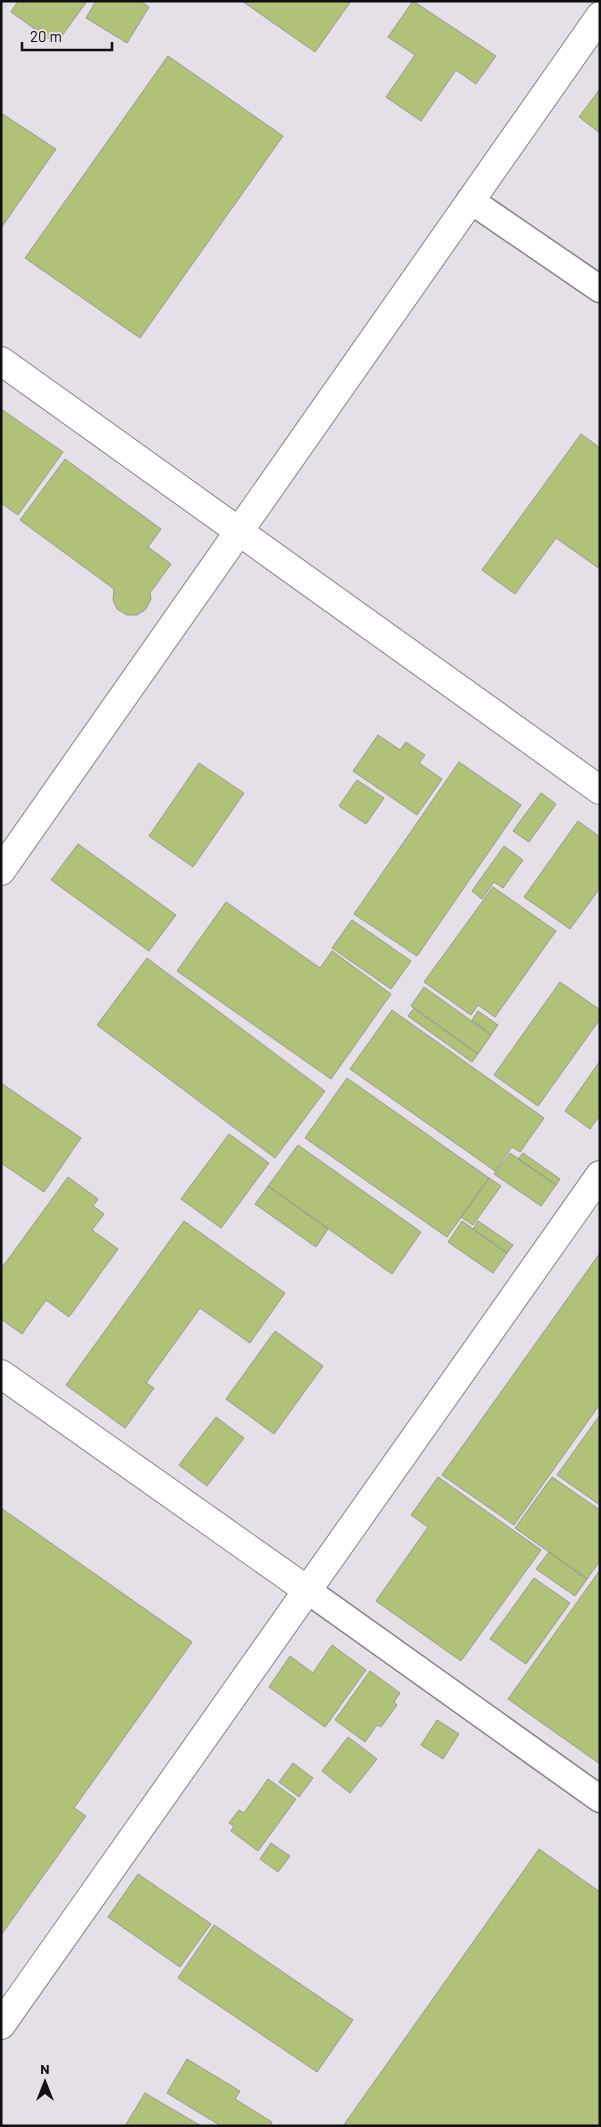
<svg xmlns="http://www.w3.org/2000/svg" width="601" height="2127" viewBox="0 0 601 2127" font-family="Barlow,sans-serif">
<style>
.building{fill:#afc278;stroke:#979a90}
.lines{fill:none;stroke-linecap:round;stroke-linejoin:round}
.street-casing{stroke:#87818a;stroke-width:29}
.secondary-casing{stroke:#87818a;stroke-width:30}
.street{stroke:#fff;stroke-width:26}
.secondary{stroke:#fff;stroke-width:28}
</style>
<rect width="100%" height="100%" fill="#e5dfe8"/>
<!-- building -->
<path class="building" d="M18,1H87L56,44L11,12Z
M96,1H140L149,7L127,43L86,18Z
M242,1H351L315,52Z
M413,1L496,56L476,84L456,70L421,121L386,97L415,55L388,37Z
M168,56L283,136L140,338L25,258Z
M600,89V133L579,117Z
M1,113L56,149L1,228Z
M1,409L63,452L18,515L1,503Z
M581,434L600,448V569L556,538L515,594L482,570Z
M65,459L161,529L148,547L171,564L150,593L151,599L146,609L137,615H127L117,609L113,600L114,589L20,520Z
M378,735L400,750L406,742L425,755L419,763L442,779L417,815L353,771Z
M459,762L521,805L417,956L354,914Z
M199,763L244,793L193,867L149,836Z
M357,780L384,798L366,824L339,806Z
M541,793L556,804L529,842L513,831Z
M578,821L600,837V888L570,929L524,897Z
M78,844L176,915L149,951L51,880Z
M504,846L523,860L503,888L494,882L482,899L472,891Z
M493,887L556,931L495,1017L478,1005L471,1015L424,982Z
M226,902L320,968L332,951L391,994L331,1079L177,971Z
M352,920L411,961L391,989L332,948Z
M147,958L325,1091L275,1158L97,1025Z
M560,982L600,1010V1019L538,1106L494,1075Z
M424,987L491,1035L478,1054L411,1006Z
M414,1008L478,1054L472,1062L408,1016Z
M392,1010L544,1118L520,1152L512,1147L495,1171L350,1069Z
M478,1011L498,1025L491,1035L472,1020Z
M600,1061V1115L590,1129L565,1111Z
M347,1078L489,1178L447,1237L305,1138Z
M1,1083L81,1138L44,1192L1,1163Z
M229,1134L269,1163L221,1228L181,1199Z
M298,1145L421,1232L392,1274L268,1186Z
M510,1153L556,1185L541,1206L494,1174Z
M523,1153L560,1179L556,1185L518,1159Z
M68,1177L98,1199L93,1206L104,1214L92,1230L118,1249L69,1317L46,1300L22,1334L1,1319V1269Z
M489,1178L501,1186L473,1225L461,1217Z
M268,1186L328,1229L316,1247L255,1204Z
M184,1221L285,1293L250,1343L200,1308L146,1383L154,1388L125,1428L66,1385Z
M462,1221L507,1253L493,1273L448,1242Z
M478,1221L513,1245L507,1253L473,1229Z
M600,1253V1404L514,1525L442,1475Z
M275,1331L323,1366L274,1434L226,1399Z
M600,1415V1505L557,1475Z
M216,1417L244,1438L207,1486L179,1465Z
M438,1477L541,1550L461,1661L376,1601L428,1527L411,1515Z
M552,1477L600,1510V1561L587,1579L515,1528Z
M1,1508L192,1642L74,1808L86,1816L1,1935Z
M549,1552L587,1579L575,1596L536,1569Z
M600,1570V1764L508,1699Z
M534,1578L570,1603L526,1664L490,1639Z
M332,1645L366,1670L325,1727L269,1687L290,1656L313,1673Z
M370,1671L400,1693L394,1702L397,1705L381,1727L377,1725L365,1742L335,1720Z
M437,1720L459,1734L443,1759L421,1745Z
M348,1737L377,1759L350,1793L322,1771Z
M293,1763L313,1778L299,1797L279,1782Z
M268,1779L296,1799L258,1851L231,1831L234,1826L229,1823L239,1810L244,1813Z
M271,1843L290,1856L278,1872L260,1859Z
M539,1849L600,1892V2126H343Z
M138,1874L211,1924L180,1967L108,1917Z
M214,1925L353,2020L317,2072L178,1978Z
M187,2059L240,2091L235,2099L272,2122L270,2126H221L167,2093Z
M145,2093L201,2126H125Z"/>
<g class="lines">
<!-- street casing -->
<g class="street-casing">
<path id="street" d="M470,200L600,289
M307,1590L600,1799"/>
</g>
<!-- secondary casing -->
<g class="secondary-casing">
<path id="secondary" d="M1,361L600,790
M1,871L600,16
M1,1374L307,1590
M1,2025L600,1175"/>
</g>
<!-- street -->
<use href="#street" class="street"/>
<!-- secondary -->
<use href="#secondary" class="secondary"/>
</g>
<!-- border -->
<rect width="601" height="2127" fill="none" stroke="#110f12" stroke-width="5"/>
<!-- north arrow -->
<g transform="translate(45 2082)" stroke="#e5dfe8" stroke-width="4" paint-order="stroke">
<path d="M0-4L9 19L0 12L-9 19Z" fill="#110f12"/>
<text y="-8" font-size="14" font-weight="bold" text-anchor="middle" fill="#110f12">N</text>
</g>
<!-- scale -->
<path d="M22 42v8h90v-8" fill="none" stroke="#110f12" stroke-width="2.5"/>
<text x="30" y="42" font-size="15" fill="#110f12" stroke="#e5dfe8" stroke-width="4" paint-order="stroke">20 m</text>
</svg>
